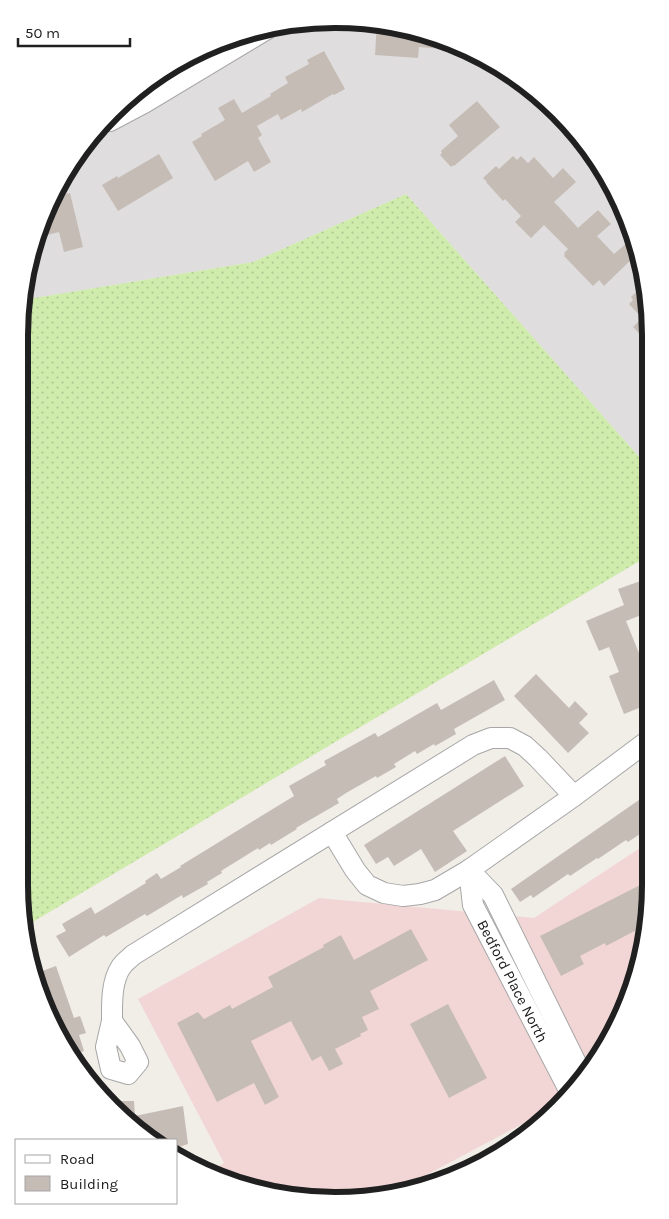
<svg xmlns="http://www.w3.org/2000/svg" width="669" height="1219" viewBox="0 0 669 1219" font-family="Karla,sans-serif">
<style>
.residential{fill:#dfdddd}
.commercial{fill:#f2d6d6}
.grass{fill:url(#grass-dots)}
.building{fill:#c6bcb6}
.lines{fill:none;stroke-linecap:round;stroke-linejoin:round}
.minor-casing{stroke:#a7a7a7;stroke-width:22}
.minor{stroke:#fff;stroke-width:20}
.labels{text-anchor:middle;stroke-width:5;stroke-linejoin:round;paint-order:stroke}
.street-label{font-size:15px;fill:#202020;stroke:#fff}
.rim{fill:none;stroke:#202020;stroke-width:6}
</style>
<defs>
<pattern id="grass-dots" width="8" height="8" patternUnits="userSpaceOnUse" patternTransform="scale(1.25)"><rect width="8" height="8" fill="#cfecac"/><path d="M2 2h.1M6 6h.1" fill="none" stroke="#b1ca94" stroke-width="1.8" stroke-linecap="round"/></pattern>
</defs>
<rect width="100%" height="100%" fill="#f1ede7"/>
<!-- residential -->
<path class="residential" d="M375,21L492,61L543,97L597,159L633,233L648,294V467L406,194L253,262L22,300L30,253L61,177L142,84L253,30Z"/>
<!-- commercial -->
<path class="commercial" d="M649,842L650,905L639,966L608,1042L556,1106L398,1190L355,1200L253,1190L211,1171L224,1163L138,999L319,898L534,918Z"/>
<!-- grass -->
<path class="grass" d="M406,194L648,467V556L26,926L19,884V314L22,300L253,262Z"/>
<!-- building -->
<path class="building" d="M377,22L445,45L444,49L419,47L418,58L375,55Z
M324,51L345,89L334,95L333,94L302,112L301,109L281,120L278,114L257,126L262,135L258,138L271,162L254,172L248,161L215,181L192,142L202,136L201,134L225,120L218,108L234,99L242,113L271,96L270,94L288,83L285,77L309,64L307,60Z
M477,101L500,127L454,166L453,165L451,167L440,155L442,153L441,151L458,136L449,125Z
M159,154L173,178L118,211L102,185L117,176L118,178Z
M513,156L517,160L521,156L528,163L534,157L553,178L563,168L576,182L554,202L559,207L578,228L598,210L611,224L597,236L614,254L628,242L638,253L604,286L599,280L593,286L564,256L565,254L564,253L568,249L544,225L531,238L515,222L521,216L505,199L503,201L486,182H487L483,178L496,166L499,169Z
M70,193L83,247L64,252L59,232L36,238L44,218L56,216L52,199L53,197Z
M645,283L648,294V342L633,327L642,318L629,304L633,300L631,297Z
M649,578V612L626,621L649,678V704L624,714L609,676L619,672L609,647L599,651L586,621L624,605L618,589Z
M536,674L569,708L575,701L588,714L579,723L589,733L568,753L514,696Z
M494,680L505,700L454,729L456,734L435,746L434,744L417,754L415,751L394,764L396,767L377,778L376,776L346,793L337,799L339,803L296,828L297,829L271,845L270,843L259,850L258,848L221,871L222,873L207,882L208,884L183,898L182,895L147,916L145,914L106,937L104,935L69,957L56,936L66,931L62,924L91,907L95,914L146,883L145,881L157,873L161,879L181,867L180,866L294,796L289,786L326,765L324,761L375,733L378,737L437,703L441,710Z
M505,756L524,786L453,831L467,851L435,872L421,849L394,866L388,857L376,864L364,845Z
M649,793V819L645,822L649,828L628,842L626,840L598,859L597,858L570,876L568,874L533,898L531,895L520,902L511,889Z
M650,880V905L646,925L606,946L605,943L580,956L584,964L561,976L540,936Z
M411,929L428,960L370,991L379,1009L362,1017L368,1030L360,1034L361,1036L335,1049L343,1064L329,1071L321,1056L312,1061L291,1021L251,1041L279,1097L265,1105L254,1083L217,1102L177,1023L198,1012L204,1019L230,1005L232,1009L273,987L268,977L324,947L323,945L341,935L354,960Z
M56,966L74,1018L80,1016L86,1033L79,1035L84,1051L73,1055L36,986L34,974Z
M448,1004L487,1078L449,1098L410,1024Z
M119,1101H134L135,1116L183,1106L188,1144L176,1148V1140H152L118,1109Z"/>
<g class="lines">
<!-- minor casing -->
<g class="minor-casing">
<g id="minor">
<path d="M110,121L144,103L267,29"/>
<path d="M332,832L355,870L367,885L384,893L403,896L420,894L435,890L469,870L574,796L649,740"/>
<path id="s1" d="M469,870L473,905L569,1090"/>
<path d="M469,870L493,895L582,1075"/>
<path d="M112,1021C112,1004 111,982 121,967C124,962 129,959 133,955L473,745L491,738H510L525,746L538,758L574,796"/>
<path d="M112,1021L130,1046L138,1062L128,1074L111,1069L106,1047Z"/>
</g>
</g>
<!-- minor -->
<use href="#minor" class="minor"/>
</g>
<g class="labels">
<!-- street labels -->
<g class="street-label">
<text dy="5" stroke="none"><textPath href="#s1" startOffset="121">Bedford Place North</textPath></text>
</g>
</g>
<!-- crop -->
<path d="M0 0H669V1219H0ZM335 28H335A307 307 0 0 1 642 335V885A307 307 0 0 1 335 1192H335A307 307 0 0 1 28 885V335A307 307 0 0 1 335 28Z" fill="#fff" fill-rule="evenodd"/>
<path class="rim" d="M335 28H335A307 307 0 0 1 642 335V885A307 307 0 0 1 335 1192H335A307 307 0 0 1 28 885V335A307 307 0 0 1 335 28Z"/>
<!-- legend -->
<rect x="15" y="1139" width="162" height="65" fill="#ffffff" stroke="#a6a6a6"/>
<rect x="25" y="1155" width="25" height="8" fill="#ffffff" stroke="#a6a6a6"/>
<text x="60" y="1164" font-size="15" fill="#202020">Road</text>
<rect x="25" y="1176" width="25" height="15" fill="#c6bcb6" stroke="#a6a6a6"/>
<text x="60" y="1189" font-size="15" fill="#202020">Building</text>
<!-- scale -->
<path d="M18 38v8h112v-8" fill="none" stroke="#202020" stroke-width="2.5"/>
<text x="25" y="38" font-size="15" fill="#202020" stroke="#ffffff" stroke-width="4" paint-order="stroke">50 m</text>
</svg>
